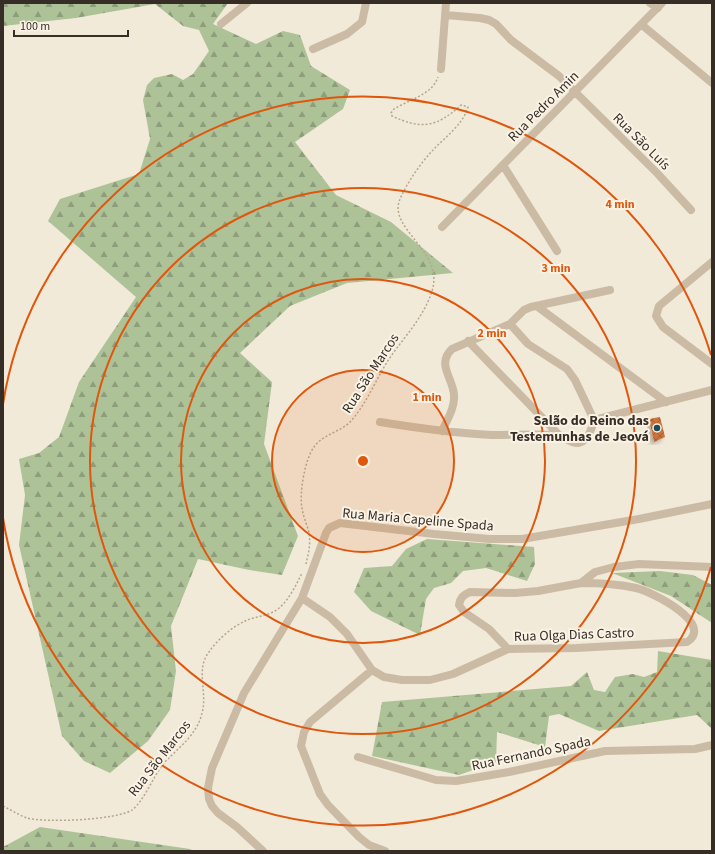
<svg xmlns="http://www.w3.org/2000/svg" width="715" height="854" viewBox="0 0 715 854" font-family="'Source Sans 3',sans-serif">
<style>
.forest{fill:url(#forest-firs)}
.building{fill:url(#building-cross-hatch);filter:url(#shadow)}
.lines{fill:none;stroke-linecap:round;stroke-linejoin:round}
.path{stroke:#b7a58e;stroke-width:1.5;stroke-dasharray:2 2;stroke-linecap:butt}
.minor{stroke:#cbbba4;stroke-width:8}
.ring{fill:none;stroke:#df570d;stroke-width:2}
.poi-dot{fill:#194c59;stroke:#faf3e5;stroke-width:1.5}
.labels{text-anchor:middle;stroke-width:4;stroke-linejoin:round;paint-order:stroke}
.street-label{font-size:14px;fill:#362d26;stroke:#faf3e5}
.poi-label{font-size:14px;font-weight:bold;fill:#362d26;stroke:#faf3e5;text-anchor:end}
.centre{fill:#df570d;stroke:#faf3e5;stroke-width:2}
.ring-label{font-size:12px;text-anchor:middle;font-weight:bold;fill:#df570d;stroke:#faf3e5;stroke-width:4;stroke-linejoin:round;paint-order:stroke}
</style>
<defs>
<pattern id="forest-firs" width="22" height="20" patternUnits="userSpaceOnUse"><rect width="22" height="20" fill="#aec298"/><path d="M5 1l3.5 6h-7zM16 11l3.5 6h-7z" fill="#8e9e7c"/></pattern>
<pattern id="building-cross-hatch" width="8" height="8" patternUnits="userSpaceOnUse"><rect width="8" height="8" fill="#cc733c"/><path d="M0 0l8 8M0 8l8-8" fill="none" stroke="#a65f32"/></pattern>
<filter id="shadow"><feDropShadow dx="-3" dy="3" stdDeviation="2" flood-color="#0004"/></filter>
</defs>
<rect width="100%" height="100%" fill="#f2ead8"/>
<!-- forest -->
<path class="forest" d="M3,3H228L213,24L256,44L283,31L300,35L311,66L350,90L343,109L295,142L336,195L391,222L453,273L347,283L290,306L240,353L272,382L264,444L298,536L282,575L249,570L198,559L171,626L176,671L170,710L148,741L110,773L84,761L62,736L19,545L25,495L19,459L39,453L59,437L79,382L136,297L48,221L60,199L139,174L150,139L143,100L147,85L154,78L172,74L183,80L193,74L209,51L199,30L183,26L155,4L76,18L3,26Z
M427,539L534,547L535,564L527,581L486,568L463,571L451,583L434,588L426,599L420,635L371,611L354,592L364,568L392,566L406,549Z
M660,571L693,575L712,585V623L671,596L612,573Z
M658,651L712,660V729L697,715L599,731L559,714L549,716L545,747L497,732L496,762L459,775L372,756L382,702L571,686L587,672L594,690L605,692L615,677L633,674L644,677L657,672Z
M40,827L190,849L193,851H3V847Z"/>
<!-- building -->
<path class="building" d="M660,417L665,437L654,442L649,419Z"/>
<g class="lines">
<!-- path -->
<path class="path" d="M306,564C308,555 311,544 309,534C308,526 303,517 302,508C299,493 305,459 314,447C323,434 341,432 351,421C367,403 376,379 389,359C404,337 424,317 432,291C445,251 387,229 400,199C407,183 420,164 432,151C444,138 463,125 468,107L461,105C437,127 422,130 392,116L391,113L394,109C410,99 432,95 438,77
M3,806C11,810 19,815 27,818C45,823 117,820 132,810C145,800 153,776 164,763C179,747 197,735 202,713C208,693 195,670 209,652C217,640 232,627 245,621C256,616 270,616 279,608C289,600 296,585 302,573"/>
<!-- minor -->
<path class="minor" d="M650,3L658,8
M446,15L480,18L489,20L496,24L511,40L559,76L657,173L691,210
M221,24L247,3
M642,25L712,83
M313,49L347,34L362,22L366,3
M441,69L446,3
M503,165L557,251
M442,227L662,3
M712,262L659,306L656,316L663,327L712,364
M538,307L666,402
M510,324L528,344L567,369L575,380L594,420
M468,341L559,435
M594,420L712,390
M380,422C417,428 454,433 492,435C513,435 535,434 556,435C564,435 569,444 578,443C588,442 592,428 594,420
M442,431C447,420 455,408 454,395C453,378 436,364 452,349L510,324L524,310L531,307L610,290
M302,598L330,617L347,634L372,670L384,677L402,680H430L453,674L508,649L576,648L687,642C715,624 653,592 636,588C618,584 599,583 581,583
M508,649L489,629L464,612L459,605C460,598 463,595 470,592L515,593L538,591L581,583L595,572L614,567L639,564L712,567
M372,670L310,722L304,732L301,746L320,794L328,805L359,837L369,845L385,851
M358,757L436,780L456,781L509,772L605,751L695,749L712,745
M263,851L237,827L218,813L212,806L209,799L208,788L212,768L244,693L302,598L326,533L329,528L340,523L434,534L489,539H522L639,519L712,504"/>
</g>
<!-- distance rings -->
<circle cx="363" cy="461" r="91" fill="#df570d" fill-opacity=".12"/>
<g class="ring">
<circle cx="363" cy="461" r="91"/>
<circle cx="363" cy="461" r="182"/>
<circle cx="363" cy="461" r="273"/>
<path d="M711 567A364 364 0 0 1 3 518M3 404A364 364 0 0 1 711 355"/>
</g>
<!-- markers -->
<circle class="poi-dot" cx="657" cy="428" r="4"/>
<g class="labels">
<!-- street labels -->
<g class="street-label">
<text transform="translate(543 106) rotate(-45)" y="5">Rua Pedro Amin</text>
<text transform="translate(642 141) rotate(45)" y="5">Rua São Luís</text>
<text transform="translate(370 373) rotate(-57)" y="5">Rua São Marcos</text>
<text transform="translate(418 519) rotate(5)" y="5">Rua Maria Capeline Spada</text>
<text transform="translate(574 634) rotate(-2)" y="5">Rua Olga Dias Castro</text>
<text transform="translate(531 753) rotate(-12)" y="5">Rua Fernando Spada</text>
<text transform="translate(159 758) rotate(-52)" y="5">Rua São Marcos</text>
</g>
<!-- poi labels -->
<g class="poi-label">
<text x="649" y="425">Salão do Reino das<tspan x="649" dy="16">Testemunhas de Jeová</tspan></text>
</g>
</g>
<circle cx="363" cy="461" r="6" class="centre"/>
<g class="ring-label">
<text x="620" y="208">4 min</text>
<text x="556" y="272">3 min</text>
<text x="492" y="337">2 min</text>
<text x="427" y="401">1 min</text>
</g>
<!-- border -->
<rect width="715" height="854" fill="none" stroke="#362d26" stroke-width="8"/>
<!-- scale -->
<path d="M14 30v6h114v-6" fill="none" stroke="#362d26" stroke-width="2"/>
<text x="20" y="30" font-size="12" fill="#362d26" stroke="#faf3e5" stroke-width="3" paint-order="stroke">100 m</text>
</svg>
